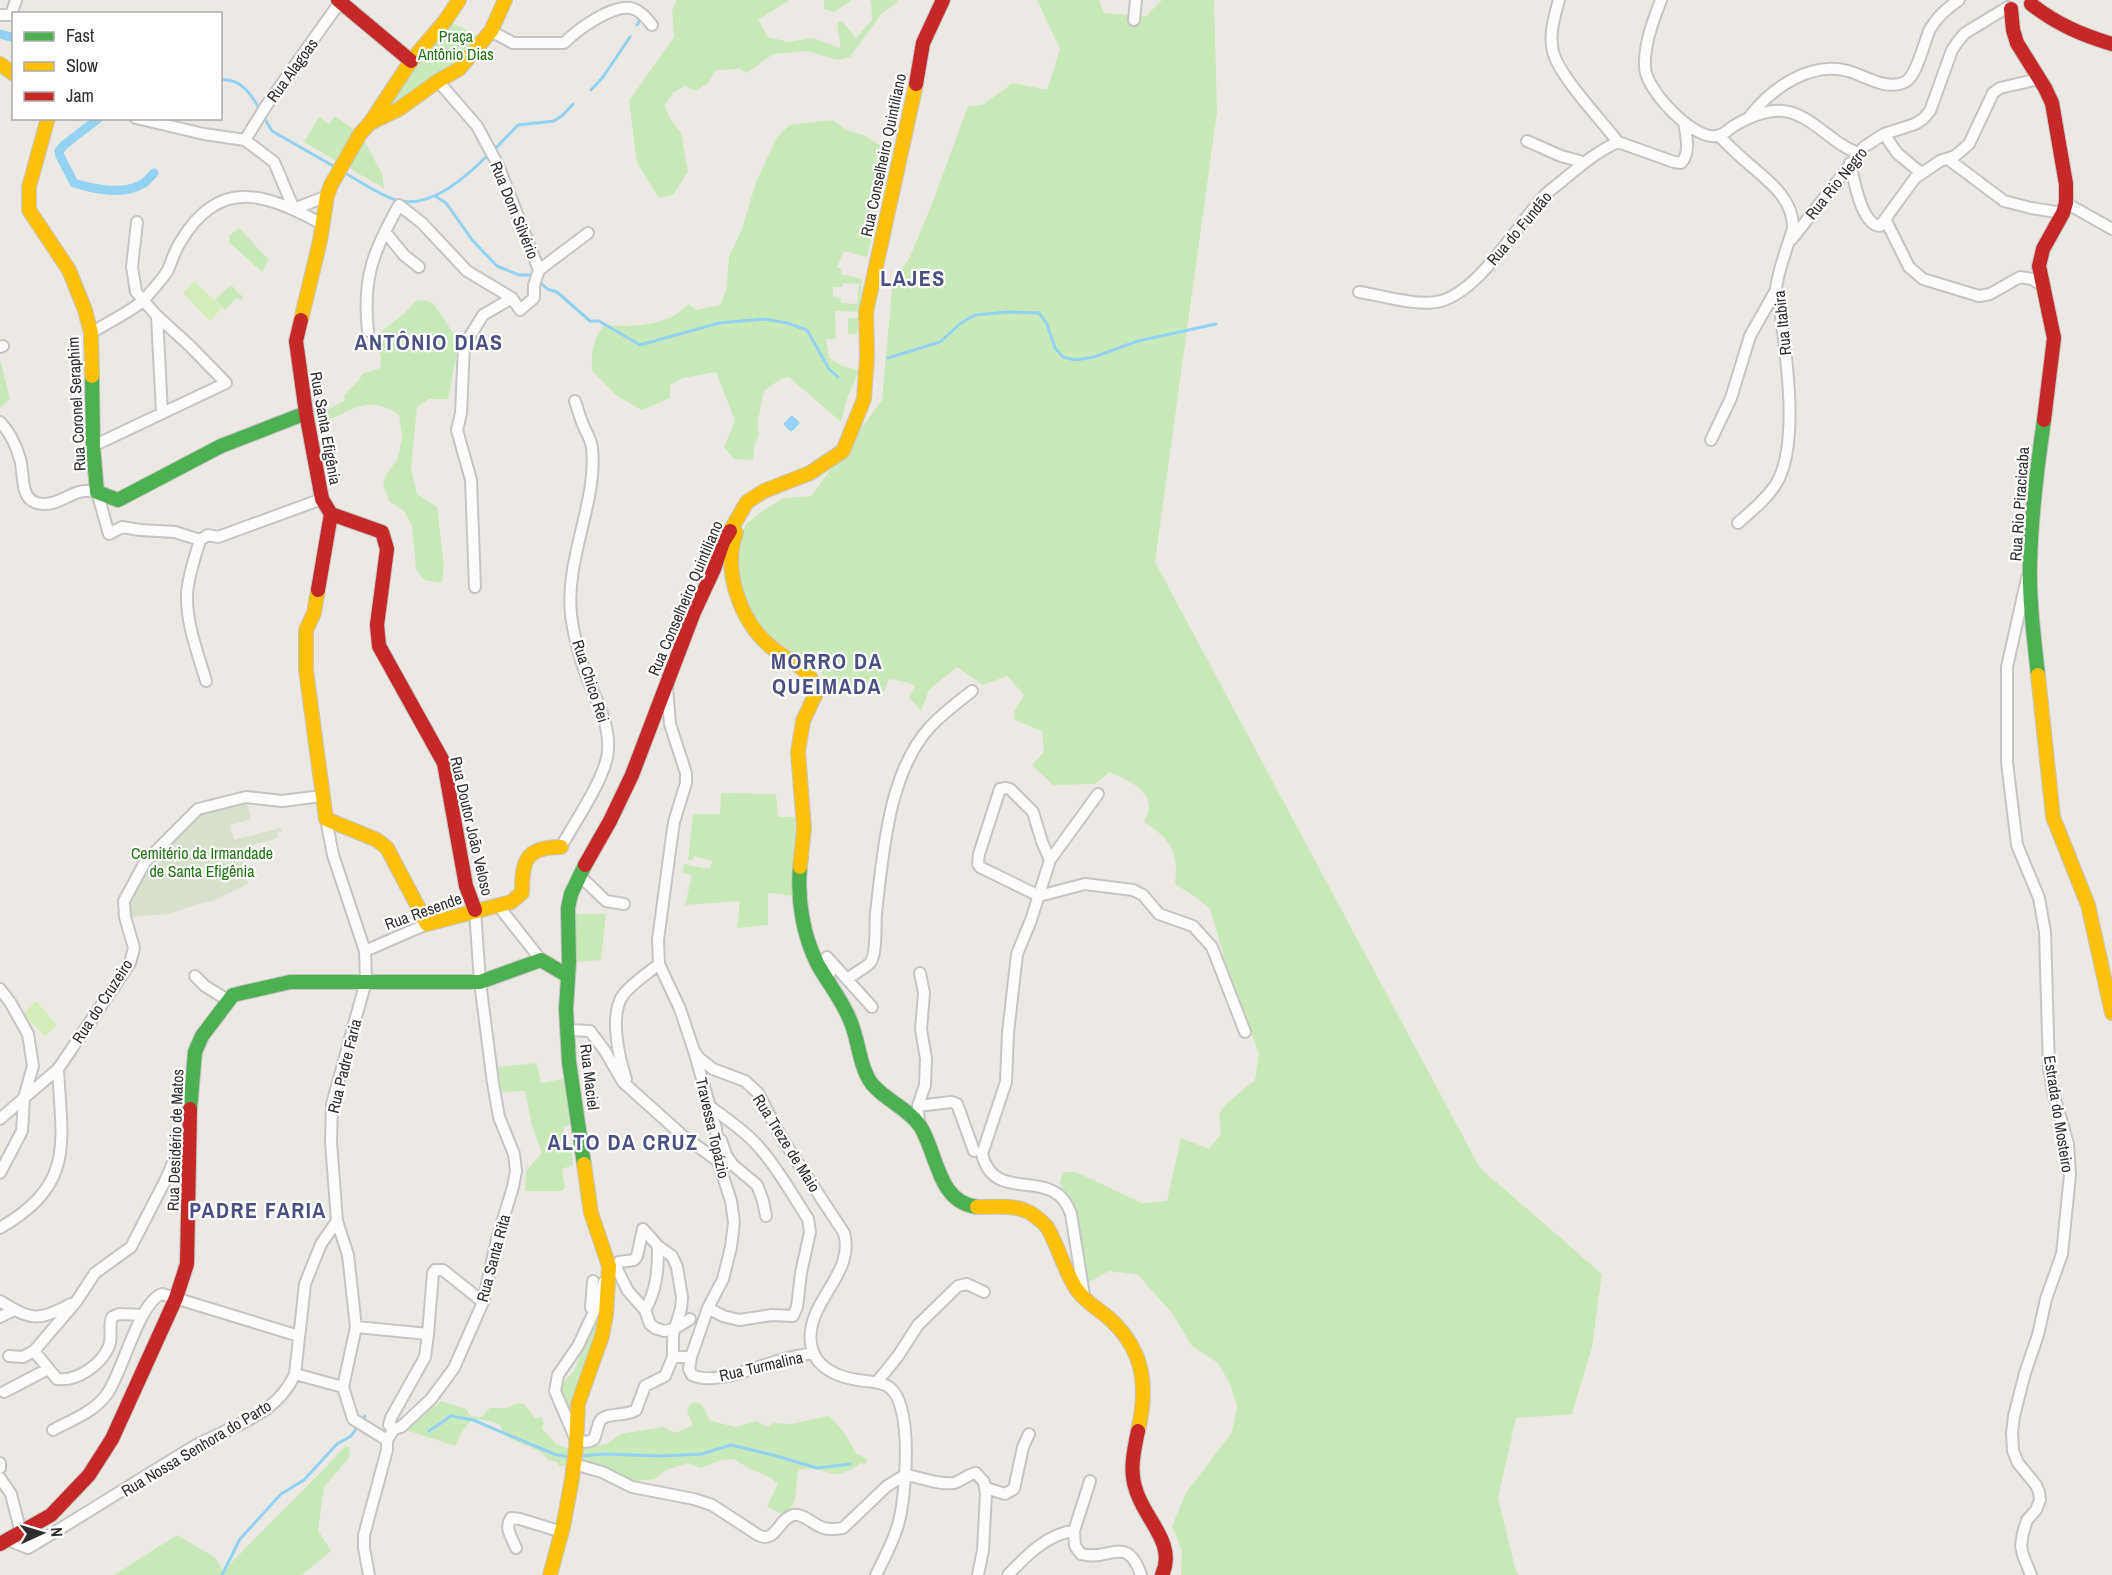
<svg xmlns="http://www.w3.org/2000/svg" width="2112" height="1575" viewBox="0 0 2112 1575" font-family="'Archivo Narrow',sans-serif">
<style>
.green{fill:#cae9bb;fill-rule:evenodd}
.cemetery{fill:#d7e1cb}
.pitch{fill:#d5edb9}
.water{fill:#94d2f1}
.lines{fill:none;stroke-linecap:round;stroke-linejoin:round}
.stream{stroke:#94d2f1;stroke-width:3}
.canal{stroke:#94d2f1;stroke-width:9}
.street-casing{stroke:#c6c5c5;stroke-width:14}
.fast-casing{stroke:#c6c5c5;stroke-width:16}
.slow-casing{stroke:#c6c5c5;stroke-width:16}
.jam-casing{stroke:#c6c5c5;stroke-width:16}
.street{stroke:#fcfcfb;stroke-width:10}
.fast{stroke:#4caf50;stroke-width:14}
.slow{stroke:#ffc107;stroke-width:14}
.jam{stroke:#c62828;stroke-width:14}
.labels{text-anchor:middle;stroke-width:4.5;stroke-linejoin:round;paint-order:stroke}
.park-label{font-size:16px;fill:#237316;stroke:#fff}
.street-label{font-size:16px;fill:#2e2e2e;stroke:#fff}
.district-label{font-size:22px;font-weight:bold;letter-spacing:1.5px;fill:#4a5083;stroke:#fff}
</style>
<rect width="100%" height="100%" fill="#ece9e4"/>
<!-- green -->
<path class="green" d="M677,0H790L758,20L768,37L789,42L813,38L840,48C841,39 836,31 838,22L842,21L856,38L872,20L871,1L868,0H898L896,4L882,13L850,57L837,60L808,51L773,54L747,73L740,69L716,70L708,83L696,91L685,86L673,93L665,105L669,117L681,133L688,172L673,195L659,198L637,163L629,101L674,37L672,10Z
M824,0H852L834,12L824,9Z
M1037,0H1099L1104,13L1146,16L1162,0H1214L1217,112L1155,562L1480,1168L1602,1274L1592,1347L1572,1414L1516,1418L1498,1498L1516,1572L1519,1575H1181L1182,1551L1172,1526L1186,1493L1232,1432L1237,1406L1230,1384L1218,1363L1192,1346L1172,1313L1138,1275L1109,1271L1089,1282L1084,1253L1060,1182L1063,1172H1076L1142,1203L1167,1201L1181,1138L1209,1149L1221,1134L1219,1113L1227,1103L1255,1080L1259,1053L1231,980L1210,909L1197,898L1175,884C1179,853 1171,839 1144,822C1146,818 1148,812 1149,808C1150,788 1124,779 1110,772L1095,784L1053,785L1032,765L1044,752L1042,731L1015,720L1014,712L1024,695L1007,676L983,685L957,667L929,690L921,711L909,698L915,686L909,683L889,679L884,692L828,688L821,671L767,635L753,619L737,573L735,547L746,524L764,510L784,498L811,496L882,400L893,278L909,259L933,201L968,106L982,105L1013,83L1047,90L1060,49Z
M453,23L481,38L469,56L393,112L388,102L415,65Z
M335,116L355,130L338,162L304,142L319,117L329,124Z
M833,120L846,130L864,135L883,147L890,162L867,257L844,251L837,267L841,269V274L862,279L860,312L835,311L836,339H826L829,358L845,367L859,370L847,399L841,422L789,377L782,378L764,391L758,421L759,436L755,443L753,460L734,459L724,447L735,421L716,372L683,378L670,385V398L642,410L617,396L592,371C591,352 593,340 604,325C635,327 666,327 689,304L696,310L720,305L726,291L729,257L742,229L756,182L777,137L789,125ZM843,283L859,284L857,304L841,303V298L833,297V287H842Z
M363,138L382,174L384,188L352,170L349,165Z
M239,228L269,260L262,272L229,242V236Z
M231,285L244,298L240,300L237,297L225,310L215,300Z
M423,300L433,303L459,342L448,399H429L417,407L411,468L417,494L437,507L444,566L442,583L424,580L416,569L412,525L404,511L389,501L383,483L386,475L398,458L402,437L399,415C369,394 352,410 323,423L316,421V415L345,401L344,395L360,379L362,374L380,368L381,359L374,337L404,314L416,301Z
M848,318H858L857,335L848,334Z
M0,359L10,399L0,408Z
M721,793L776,794L778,817H795L796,850L793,896L768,893V925L737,928L740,901L685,905L692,875L683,873L684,864L710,869L712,861L694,856L692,860H688L693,814H720Z
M575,914H606L601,960L574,962Z
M537,1063L541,1083L568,1078L575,1123L563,1127L568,1149H571L573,1165L562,1169L565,1188L562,1191H525L526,1171L542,1153L532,1126L525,1091L502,1092L498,1067Z
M602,1300L573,1439L559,1387L574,1371Z
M441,1401L466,1409L471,1416L481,1417L490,1408H508L518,1403L524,1404L535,1418L542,1417L544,1423L542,1428L556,1444L572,1450L569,1466H559L557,1462L548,1460C542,1448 518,1445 507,1436C503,1434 501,1428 499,1424C470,1414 467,1422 455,1446L406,1430L433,1406H437Z
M696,1402C705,1405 706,1412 709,1420L735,1427L756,1421L768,1427L774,1423L790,1424L829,1416L844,1432L856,1453L867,1459L865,1465L861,1463C856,1466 849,1471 843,1473C829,1477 817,1464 798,1470L795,1500L785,1516L767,1506L778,1484C767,1472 749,1472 735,1459L721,1460L701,1468L688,1463L666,1470L655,1479L628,1482L580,1461L582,1448L607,1444L621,1434L663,1427L675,1433L693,1425L687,1411L690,1404Z
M345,1446L350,1447L349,1458L324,1487L318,1530L331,1551L302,1575H114L177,1535L216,1558L223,1571L326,1467Z"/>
<!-- cemetery -->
<path class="cemetery" d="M247,802L251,819L230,825L234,840L280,828L283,831L277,832L278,838L241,848L248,884L213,901L204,902L169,914L129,917L124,901L135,879L193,812Z"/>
<!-- pitch -->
<path class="pitch" d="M194,281L222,308L210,321L183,293Z
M36,1001L57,1025L45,1036L24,1014Z"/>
<!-- water -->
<path class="water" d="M792,415L800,423L791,432L783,424Z"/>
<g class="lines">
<!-- stream -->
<path class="stream" d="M637,25L641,18
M220,80C241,78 251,94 260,110
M591,90L603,77L630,37
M263,116L272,131L335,167
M493,151L518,125L554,121L563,115L573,104
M343,172C360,181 377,194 396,200C430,210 466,177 488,155
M435,196L446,203L473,241L497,266L519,275H533
M538,280L547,289L557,292L590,321H599L640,345L719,323L764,319L787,323L807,330L829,369L838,377
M888,358L940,342L961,323L975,315L1007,312L1039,313L1047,324L1055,348L1063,357L1075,360L1094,357L1138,341L1216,324
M429,1431L451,1416L473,1420L554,1454L568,1457
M581,1456L605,1454L661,1456L702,1454L731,1445L773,1455L817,1468L850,1464
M222,1575L240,1539L281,1494L304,1480L337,1444L351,1436L365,1416"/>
<!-- canal -->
<path class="canal" d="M0,34L14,38
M99,118L64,145L59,151L60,156L74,183C93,189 125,196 144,183C147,181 151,176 154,173"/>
<!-- street casing -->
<g class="street-casing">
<path id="street" d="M1559,0C1554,17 1548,38 1554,55C1562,79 1602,121 1618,142
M1661,0C1653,21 1644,44 1645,67C1645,89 1693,140 1716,136C1723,135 1727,131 1732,127C1747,118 1765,109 1783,111C1812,114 1832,145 1859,153
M0,15H11L16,0
M1134,20L1136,0
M491,31L513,43H564C578,29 615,2 634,9C642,12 647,19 652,25
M438,81L477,126L498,165L539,270L534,285V298L520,310L512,298L483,315L464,346L461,413L457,430L471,480L475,587
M1750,116C1773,87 1811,61 1848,71C1866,76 1886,91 1905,82C1917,76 1924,42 1930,29C1937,17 1947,8 1959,0
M136,118L204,134L245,140L274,162L294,209L327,196
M1884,134L1897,153L1921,173
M1719,136C1729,146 1739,156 1750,165C1770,182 1794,200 1793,229C1788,244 1776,277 1776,291C1776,297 1779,303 1780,309C1786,354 1800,445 1776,484C1766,500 1751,511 1738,523
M245,140L266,106L340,2
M1527,141L1561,156L1583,162
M1948,159L2004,201L2031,208L2063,213
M1850,163C1854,179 1861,225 1880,226L1915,178L1940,161L1955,156L1969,144L1993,93L2000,88L2039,79
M2066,203L2112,229
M1886,221L1909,267L1923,279L1979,296L1990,294L2020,277L2032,279L2043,286
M386,233L404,255L419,267
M1792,239L1864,147L1884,134L1915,124L1923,119L1930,111L1952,50L1959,40L1965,33L2008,7
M539,270L588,233
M1359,292C1380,295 1416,306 1436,302C1477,296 1517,225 1545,195C1550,190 1556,186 1562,181C1580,166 1596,152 1618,142L1674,162L1681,163C1691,153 1686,135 1684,122
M157,316L162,413
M368,331C362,277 374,250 399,205L422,223L467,271L512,298
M91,333C105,324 134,310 145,299C152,290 162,280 168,270C172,260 175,250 181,241C220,176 267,194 322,224
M0,347L3,346
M0,422C10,432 16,445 20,459C25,475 18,503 43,504C56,505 66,496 79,492C85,490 91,491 97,492L109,534L122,527L140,530L175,532L200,540L208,535L218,537L322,499
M1711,440L1731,398L1750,336L1776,290
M93,446L226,383L190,346L157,316L136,292L132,267L137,222
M200,540C195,557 188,576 187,594C186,624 198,653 206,681
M2027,578L2007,667V762L2017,845L2039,898L2045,932L2049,1068L2053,1092L2068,1144L2070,1175L2062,1254L2046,1299L2038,1335L2025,1373L2014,1416L2012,1433L2013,1451L2018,1463L2036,1485L2039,1492L2040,1500L2036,1510L2027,1520L2023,1533L2021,1546L2023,1555L2031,1575
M667,688L670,724L686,773V783L674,822L671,843L658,940L659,964L680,1009L694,1051L699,1058L713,1069L745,1081L758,1093L781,1137L844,1233C856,1274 805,1302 811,1344C814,1367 837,1377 858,1380C868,1382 880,1381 889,1387C914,1404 906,1498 898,1525C893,1542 884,1559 876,1575
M326,819L333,855L365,951L366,981L332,1104L331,1142L337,1221L348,1255L356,1327L343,1387L353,1419L387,1440
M561,847C574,823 607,776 608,750C610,721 594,697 585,672C579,654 573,633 571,614C565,559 598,500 592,448C591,439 587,434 584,427C580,418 578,410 575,401
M1050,860L1042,842L1033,812L1010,789L1006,788L1000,789L979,854L978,864L980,867L1039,896L1085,884L1133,890L1143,895L1159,914L1193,926L1212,947L1245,1032
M579,875L606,901L624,904
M500,908L541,960
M365,951L427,924
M830,973L825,960L827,957L872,1007
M195,976L205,986L229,1001
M848,979C854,973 864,969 870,963C877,955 875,925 876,913C883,854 888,773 930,727C942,714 958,702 972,691
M0,989L10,1002L28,1034L33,1066L24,1098L0,1119
M568,1030L590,1031L605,1051L623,1082L683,1136L718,1161
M626,1079C619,1058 609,1015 623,995C632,983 647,974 659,964
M918,1106L951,1102L957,1104L974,1151
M919,1125L918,1106L925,1085L926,1059L921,1029L924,993L920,973
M721,1140L726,1155L733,1165L757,1185L763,1201L766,1216
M0,1173L22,1131L24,1098L58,1069L130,963L134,948L125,917L124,901L145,862L198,809L246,797L282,801L322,796
M0,1228C75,1184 62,1145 58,1069
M643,1229L658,1246L672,1256L677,1267L682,1297L681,1309L673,1334V1357
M609,1266L616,1267L628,1291L645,1310L650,1324L655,1328L664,1331L674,1329L690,1319
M616,1267L619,1262L634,1260L637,1256L643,1229
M604,1282L599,1301L578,1346L558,1375L555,1391L576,1440C583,1442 588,1443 594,1439C597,1433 597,1426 600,1421C605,1412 625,1417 636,1410L645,1386L665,1376L673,1357H691L708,1308L723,1279L731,1247L734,1222L731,1201L718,1161L716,1129L695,1054
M1084,1295L1071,1214C1054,1163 995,1207 982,1154L1006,1082L1008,1033L1017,954L1031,920L1050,860L1098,794
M0,1301C32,1321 38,1321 71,1304
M591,1308L593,1281
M708,1308L723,1316L739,1320L772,1315L793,1316L797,1307L801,1273L810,1232L808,1219L803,1211C789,1189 776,1166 758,1146C745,1131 728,1120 712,1108
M645,1310C657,1290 658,1269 658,1246
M0,1317L14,1310
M356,1327L428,1334L425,1357L391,1418L389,1425L394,1429
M428,1334L433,1273L435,1270H443L483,1302
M34,1351L57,1379C77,1382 102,1364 109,1346C113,1337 108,1326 112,1317L119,1314L143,1315
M9,1356L23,1357L34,1351L76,1302L95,1273L131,1247L166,1179L187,1130
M691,1357L689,1369L692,1375C715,1386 757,1366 781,1360C792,1356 802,1355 814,1353
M295,1374L343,1387
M877,1382L898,1356L918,1325L958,1286L967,1284L984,1292
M4,1392L48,1369
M53,1430C72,1420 94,1412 107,1394C123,1371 139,1302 162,1294L299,1336
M0,1463V1468
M574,1464L602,1472L632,1487L694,1499L712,1505L758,1535C776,1544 778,1519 793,1515C804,1513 813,1525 824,1528C830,1530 837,1529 843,1528L887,1486L905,1475C922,1477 936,1485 954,1483C962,1481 968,1474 976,1473L984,1482L986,1493L983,1550L978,1575
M0,1478L11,1494L21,1533
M986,1488L1005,1494L1014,1489L1023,1447L1029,1434
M1074,1531L1090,1481
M8,1540L28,1548C84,1515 138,1480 193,1447C230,1426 276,1417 295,1374L305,1284L321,1244L337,1221
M516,1548C512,1538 504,1528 511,1518L520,1519L562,1532
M369,1575L364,1548V1535L387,1450V1440L394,1429L401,1427L431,1399L454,1368L483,1302L497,1239L513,1187L516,1171L514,1154L499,1117L493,1083L480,982L475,910
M1008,1575C1025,1557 1048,1533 1074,1531L1075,1546L1081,1554C1109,1562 1127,1533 1141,1575"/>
</g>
<!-- fast casing -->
<g class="fast-casing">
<path id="fast" d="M92,376L93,446L97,492L118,500L221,446L306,413
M2038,675C2034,638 2029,600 2030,564C2031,515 2037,468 2044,420
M800,867C797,900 803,936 818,965C828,983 842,1000 850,1020C859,1040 859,1067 872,1084C886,1101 908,1108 920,1126C938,1154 937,1202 977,1207
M190,1109L195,1052L202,1036L233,995L290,982H480L541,960L568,976
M584,1164L569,1062L566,1009L569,962L568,908L571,894L585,865"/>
</g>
<!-- slow casing -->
<g class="slow-casing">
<path id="slow" d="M0,64L14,74
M48,118L29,187V210L69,270L85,310L91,333L92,376
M370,123L399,109L438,81L459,69L491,31L505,0
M301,320L320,241L327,196L331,185L360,134L370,123L411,61L445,21L459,0
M730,531L747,502L764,491L810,473L843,451L864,399L867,356L866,312L916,84
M736,533C722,571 741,622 771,647C789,662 810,667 817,691L803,721L798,752L804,828L800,867
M318,590L314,613L306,630V670L326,819L377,840L387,848L427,924L511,902L522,893C522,861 525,847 561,847
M2038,675L2053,817L2088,905L2112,1013
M977,1207C1008,1207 1025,1202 1047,1227C1059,1247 1064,1271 1077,1290C1085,1302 1100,1310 1111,1320C1145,1352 1148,1388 1138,1431
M550,1575L563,1527L572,1479L576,1448L578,1404L602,1336L606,1315L609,1266L591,1213L584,1164"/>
</g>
<!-- jam casing -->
<g class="jam-casing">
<path id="jam" d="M338,0L411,61
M2031,4C2056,24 2082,35 2112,44
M2011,9L2013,30L2017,43L2045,88L2052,103L2066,184V203L2063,213L2043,249L2039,266L2054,338L2044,420
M916,84L923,43L943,0
M301,320L296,341L306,413L322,499L331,514L318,590
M331,514L382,532L387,549L377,625L379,646L444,763L466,886L475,910
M585,865L610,821L632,775L694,612L714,569L723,542L730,531
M1138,1431C1134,1450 1129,1471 1136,1490C1144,1519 1177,1543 1162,1575
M0,1544L51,1515L89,1475L112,1439L176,1298L187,1264L190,1109"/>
</g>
<!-- street -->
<use href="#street" class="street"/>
<!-- fast -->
<use href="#fast" class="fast"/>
<!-- slow -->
<use href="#slow" class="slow"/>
<!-- jam -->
<use href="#jam" class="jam"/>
</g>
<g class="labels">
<!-- park labels -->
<g class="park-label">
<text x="456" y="42">Praça<tspan x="456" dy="18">Antônio Dias</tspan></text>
<text x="202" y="859">Cemitério da Irmandade<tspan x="202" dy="18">de Santa Efigênia</tspan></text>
</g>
<!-- street labels -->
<g class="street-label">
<text transform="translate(292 70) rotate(-54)" y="6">Rua Alagoas</text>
<text transform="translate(883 155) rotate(-78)" y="6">Rua Conselheiro Quintiliano</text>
<text transform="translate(1836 183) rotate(-51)" y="6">Rua Rio Negro</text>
<text transform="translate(515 210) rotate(68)" y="6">Rua Dom Silvério</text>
<text transform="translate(1519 228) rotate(-50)" y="6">Rua do Fundão</text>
<text transform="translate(1782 323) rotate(-96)" y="6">Rua Itabira</text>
<text transform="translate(76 404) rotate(-93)" y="6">Rua Coronel Seraphim</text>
<text transform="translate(326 428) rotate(80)" y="6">Rua Santa Efigênia</text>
<text transform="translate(2019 504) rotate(-86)" y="6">Rua Rio Piracicaba</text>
<text transform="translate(685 598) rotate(-67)" y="6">Rua Conselheiro Quintiliano</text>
<text transform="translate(591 681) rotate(72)" y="6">Rua Chico Rei</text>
<text transform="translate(472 826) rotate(77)" y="6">Rua Doutor João Veloso</text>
<text transform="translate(423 911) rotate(-20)" y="6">Rua Resende</text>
<text transform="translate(102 1001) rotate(-57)" y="6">Rua do Cruzeiro</text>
<text transform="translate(344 1066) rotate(-76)" y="6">Rua Padre Faria</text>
<text transform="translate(590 1077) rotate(83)" y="6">Rua Maciel</text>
<text transform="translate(2059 1114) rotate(81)" y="6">Estrada do Mosteiro</text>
<text transform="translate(713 1128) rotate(77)" y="6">Travessa Topázio</text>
<text transform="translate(175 1140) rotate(-88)" y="6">Rua Desidério de Matos</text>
<text transform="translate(787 1143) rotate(58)" y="6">Rua Treze de Maio</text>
<text transform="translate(493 1258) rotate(-75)" y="6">Rua Santa Rita</text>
<text transform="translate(761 1366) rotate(-13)" y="6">Rua Turmalina</text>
<text transform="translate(196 1448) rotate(-31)" y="6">Rua Nossa Senhora do Parto</text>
</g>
<!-- district labels -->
<g class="district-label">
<text x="913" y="286">LAJES</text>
<text x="429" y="350">ANTÔNIO DIAS</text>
<text x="827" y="669">MORRO DA<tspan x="827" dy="25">QUEIMADA</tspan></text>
<text x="623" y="1150">ALTO DA CRUZ</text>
<text x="258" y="1218">PADRE FARIA</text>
</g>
</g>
<!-- legend -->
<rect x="12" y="12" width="210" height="108" fill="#ffffff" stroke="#ababab" stroke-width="1.5"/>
<rect x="24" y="32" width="30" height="9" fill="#4caf50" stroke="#ababab" stroke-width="1.5"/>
<text x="66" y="42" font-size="18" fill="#2e2e2e">Fast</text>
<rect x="24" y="62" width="30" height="9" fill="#ffc107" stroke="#ababab" stroke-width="1.5"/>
<text x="66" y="72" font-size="18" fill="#2e2e2e">Slow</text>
<rect x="24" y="92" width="30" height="9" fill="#c62828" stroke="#ababab" stroke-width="1.5"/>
<text x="66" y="102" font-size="18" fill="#2e2e2e">Jam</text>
<!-- north arrow -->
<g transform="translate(42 1533) rotate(86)" stroke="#ffffff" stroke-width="4.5" paint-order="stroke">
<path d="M0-4.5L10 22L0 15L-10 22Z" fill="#2e2e2e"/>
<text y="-9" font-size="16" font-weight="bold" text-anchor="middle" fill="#2e2e2e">N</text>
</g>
</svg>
